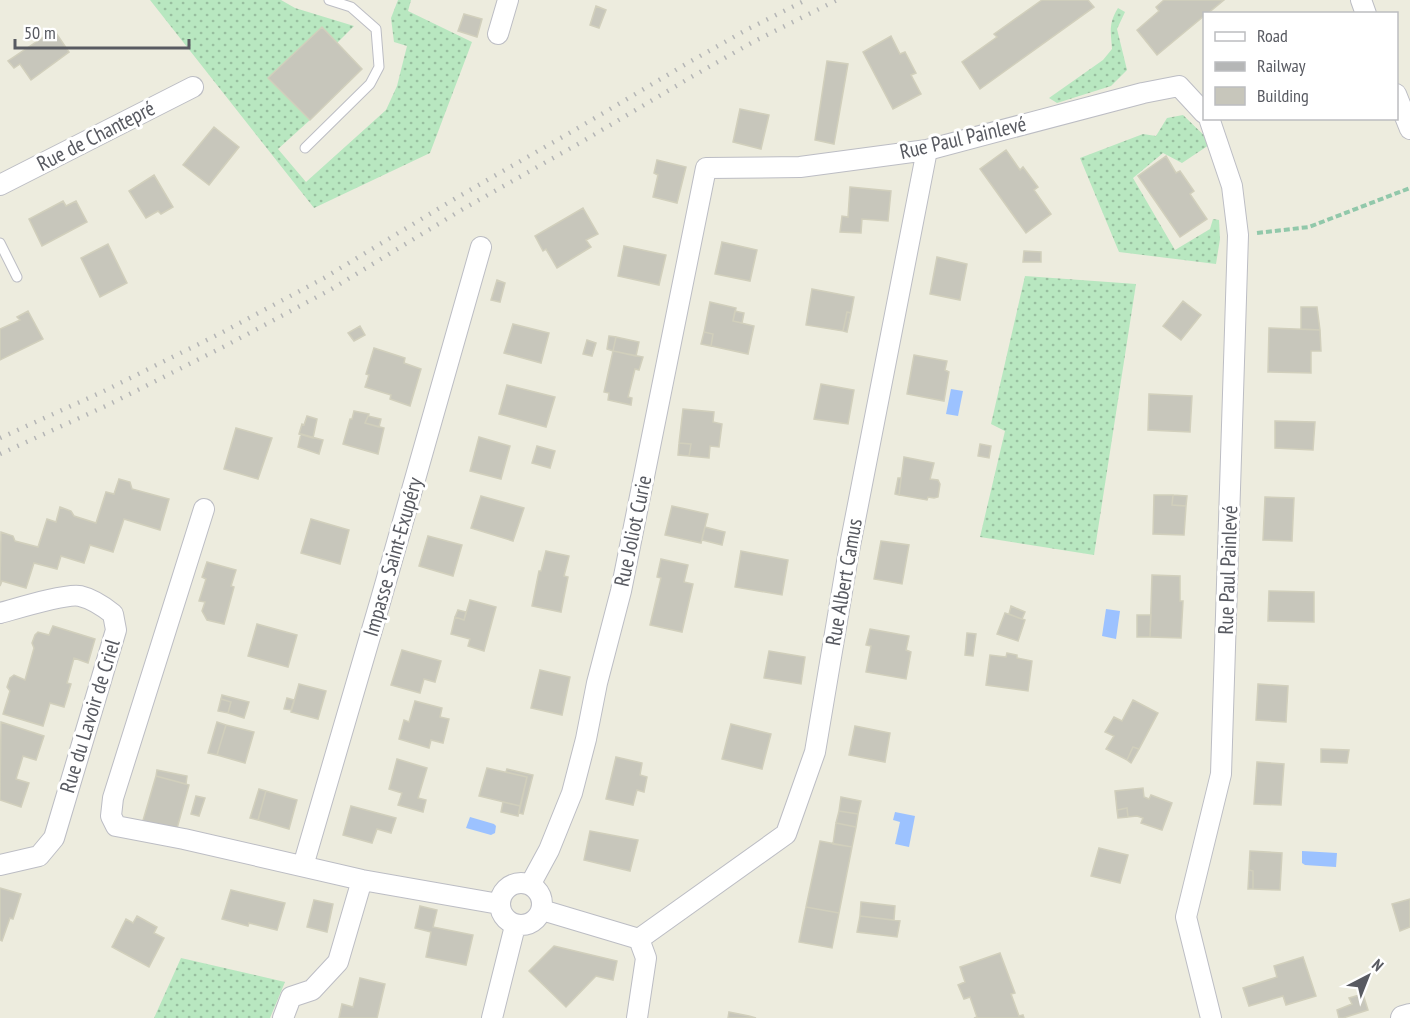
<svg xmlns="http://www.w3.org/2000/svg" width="1410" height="1018" viewBox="0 0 1410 1018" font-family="'PT Sans Narrow',sans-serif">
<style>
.grass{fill:url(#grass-dots)}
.water{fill:#9cc2ff}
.building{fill:#c7c6bb;stroke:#d1cfbc;stroke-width:1.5}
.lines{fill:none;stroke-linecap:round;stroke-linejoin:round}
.service-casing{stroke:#bcbdc4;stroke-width:11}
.minor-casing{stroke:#bcbdc4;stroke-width:22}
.tertiary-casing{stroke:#bcbdc4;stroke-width:26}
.path{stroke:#91c8aa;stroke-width:4;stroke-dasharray:6 3;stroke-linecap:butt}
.service{stroke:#fff;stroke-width:9}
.minor{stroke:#fff;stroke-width:20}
.tertiary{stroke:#fff;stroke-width:24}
.rail{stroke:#b5b6b6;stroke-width:4.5;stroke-dasharray:1.5 8;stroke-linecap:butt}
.labels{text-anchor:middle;stroke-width:6;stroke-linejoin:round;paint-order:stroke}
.street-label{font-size:21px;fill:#585a61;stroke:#fff}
</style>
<defs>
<pattern id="grass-dots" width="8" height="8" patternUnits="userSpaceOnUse" patternTransform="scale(1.5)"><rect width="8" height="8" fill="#b8e7c0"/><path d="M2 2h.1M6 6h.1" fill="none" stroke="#98be9f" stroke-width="1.8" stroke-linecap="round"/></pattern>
</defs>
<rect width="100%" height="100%" fill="#edecde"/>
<!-- grass -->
<path class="grass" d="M150,0H281L295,8L354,26L337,43L269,78L310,120L278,149L306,182L386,110L397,86L407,46L394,42L391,18L398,0H411L408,11L472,42L430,153L314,208Z
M1118,8L1125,12L1117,29L1127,70L1111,86L1057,103L1049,98L1103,60L1112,49C1111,32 1108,24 1118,8Z
M1183,115L1212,143L1182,163L1163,153L1133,178L1175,250L1210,229L1213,219L1219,220L1220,239L1216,264L1119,252L1080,158L1143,134L1156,136L1167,118Z
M1025,276L1136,284L1094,555L980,537L1005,431L991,424Z
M181,958L285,982L270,1018H154Z"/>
<!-- water -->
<path class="water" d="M951,389L963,391L958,416L946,414Z
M1106,609L1120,611L1116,639L1102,636Z
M895,812L915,816L909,847L895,844L900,822L893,820Z
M470,817L494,824L496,826L495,833L491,835L466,828Z
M1302,851L1337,853L1336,867L1305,865L1302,863Z"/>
<!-- building -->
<path class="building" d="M1042,0H1088L1094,7L980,89L962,62L997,37L994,34Z
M1164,0H1224L1207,14H1204V16L1157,55L1137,30L1159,11L1156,7Z
M596,6L606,10L599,28L590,25Z
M464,14L482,19L477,37L458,31Z
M322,27L362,69L310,120L268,78Z
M54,30L69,52L31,80L20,64L14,68L8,61Z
M891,36L900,54L905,52L916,73L911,75L921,94L893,109L863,52Z
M827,61L848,64L834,144L815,140Z
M740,109L769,115L761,149L733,142Z
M214,127L239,147L209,185L183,165Z
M1006,150L1020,170L1023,167L1038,187L1034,190L1051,214L1026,233L980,169Z
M1166,156L1176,173L1180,171L1194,191L1190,194L1207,219L1180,237L1138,176Z
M657,160L686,167L677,203L653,197L658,175L654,173Z
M154,175L173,207L161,214L158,211L146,218L129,191Z
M850,187L891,191L888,221L862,219L861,233L840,232L842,216L848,217Z
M63,201L66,206L76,201L87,222L42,246L29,219Z
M583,208L598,234L586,240L591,247L557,268L546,249L543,251L535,236Z
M722,242L757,250L750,281L715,274Z
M108,244L127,283L100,297L81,258Z
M624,246L666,255L659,285L618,276Z
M1024,251L1041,252V262H1023Z
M937,257L967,264L960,300L930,294Z
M497,280L505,283L500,302L491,300Z
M812,289L854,297L851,313L847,312L843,331L806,325Z
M1183,301L1201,315L1181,340L1163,326Z
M710,302L736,308L733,321L754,326L748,354L711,346L713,334L704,332Z
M1301,307H1317L1320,330L1301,329Z
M28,311L43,339L0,360V329L20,320L17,317Z
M735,311L744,313L742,323L733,321Z
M847,312L851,313L847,332L843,331Z
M513,324L549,333L541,363L504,353Z
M360,326L365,335L354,341L348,333Z
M1269,328L1320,330L1321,351H1311V373L1268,372Z
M704,332L713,334L711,346L701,344Z
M609,336L616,337L613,351L607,349Z
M616,337L639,342L636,356L613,351Z
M587,340L596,343L592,356L583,354Z
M374,348L405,358L404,363L421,369L410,406L390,399L391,395L365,387L369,375L366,374Z
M613,351L643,357L639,370L635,369L628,397L632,398L631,405L608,400L609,393L604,392Z
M914,355L947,361L945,370L949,372L944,401L907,394Z
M821,384L854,390L848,424L814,419Z
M507,385L555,397L546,427L499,414Z
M1149,394L1192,396L1190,432L1148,430Z
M683,409L714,412L713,422L722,424L719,447L710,446L709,458L689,456L691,444L679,443Z
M354,411L369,414L365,423L384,428L378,454L343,444L350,419H352Z
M307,416L317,419L313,438L299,434L302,424L304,425Z
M368,416L381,419L379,427L365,423Z
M1275,421L1315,422L1313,450L1275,448Z
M236,428L272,438L258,479L224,469Z
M301,434L323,440L319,454L298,447Z
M479,437L510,446L501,479L470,471Z
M679,443L691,444L689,456L678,455Z
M980,444L991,446L989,458L978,456Z
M537,446L555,451L550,468L532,463Z
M904,457L934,463L930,479L938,480L940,484L938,497L934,498L928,497L927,500L899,495Z
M898,478H901L899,495L895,494Z
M119,479L130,482L132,489L169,499L160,530L124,519L113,552L90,545L84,563L61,556L57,569L34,563L26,588L2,581L0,586L1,532L13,536L15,541L38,547L47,519L56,522L60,507L71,511L74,516L96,523L106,492L114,494Z
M1154,495H1173L1172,505L1186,506L1184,535L1153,534Z
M1173,495L1187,496L1186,506L1172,505Z
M481,496L524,508L513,541L471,528Z
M1265,497L1294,498L1292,541L1263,540Z
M672,506L708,514L701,543L665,535Z
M311,519L349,530L340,564L301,553Z
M705,527L725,532L722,545L702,540Z
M428,536L462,545L453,576L419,566Z
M881,541L909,545L902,584L874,579Z
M546,551L569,556L564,576L568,577L561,612L532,606L539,571H541Z
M741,551L788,560L782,595L735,587Z
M661,559L688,565L684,582L693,584L682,632L650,625L661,578L657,577Z
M207,562L236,570L231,586L234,587L224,624L207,620L202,611L205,602L199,601L206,579L202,577Z
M1152,575L1180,576V601H1183L1181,638L1150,637Z
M1269,591L1314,592V622L1268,621Z
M470,600L496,607L484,651L468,646L470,639L451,634L455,617L464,620Z
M1011,606L1025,612L1022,619L1009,614Z
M458,610L466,612L464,620L455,617Z
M1005,613L1025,620L1018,641L997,634Z
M1137,615H1151L1150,637H1137Z
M257,624L297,635L288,667L248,656Z
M53,626L95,639L88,663L74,658L67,683L71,684L64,707L50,703L43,726L3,714L10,691L7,687L10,678L14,675L25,680L34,648L32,643L35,635L38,632L49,635Z
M870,629L909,636L906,650L911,652L906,679L866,672L871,646L866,645Z
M967,633L976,634L973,656L965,655Z
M402,650L441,661L435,682L424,679L420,693L391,685Z
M769,651L805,657L801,684L764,678Z
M1007,653L1017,655V658L1032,661L1028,691L986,685L990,655L1006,657Z
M540,670L570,677L562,715L531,708Z
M299,684L326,691L318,719L291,712Z
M1258,684L1288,686L1286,722L1256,720Z
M222,695L249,702L244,718L228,713L231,702L221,699Z
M287,698L294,700L291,710L284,709Z
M221,699L231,702L228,713L218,711Z
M1133,700L1158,713L1139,749L1133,747L1127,760L1106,749L1114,736L1105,732L1114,717L1122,721Z
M415,701L442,708L440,717L449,719L443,743L431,740L429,748L399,739L404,720L409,722Z
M1,722L44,736L36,760L23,756L16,779L29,783L21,807L0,800Z
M217,722L226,725L217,755L208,753Z
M731,724L771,734L762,769L722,759Z
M226,725L254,732L245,763L217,755Z
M855,726L890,733L885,762L849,755Z
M1133,747L1139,749L1131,763L1127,760Z
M1321,749L1349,750L1347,763L1321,762Z
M616,757L642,763L640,775L647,777L644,792L637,790L633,805L606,799Z
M397,759L427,768L418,798L426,800L423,812L398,805L402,793L389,789Z
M1257,762L1284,764L1281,805L1254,804Z
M487,768L527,777L520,806L479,796Z
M507,769L533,775L523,814L519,813L527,777L506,772Z
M157,770L187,776L186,784L156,776Z
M156,776L189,785L176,832L142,824Z
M1143,788L1144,797L1149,799L1151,795L1172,803L1162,830L1141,823L1143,818L1137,816L1128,817L1127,808L1117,810L1115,791Z
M259,789L266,791L258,820L250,818Z
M266,791L297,800L289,829L258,820Z
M196,796L205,798L199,816L191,814Z
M841,797L861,801L858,814L839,811Z
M503,802L520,806L518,816L501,812Z
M351,806L396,818L391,833L377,829L372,843L343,835Z
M1127,808L1128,817L1118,818L1117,810Z
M839,811L858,814L856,827L836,823Z
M836,823L856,827L852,847L833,844Z
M590,831L638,840L630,871L584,860Z
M820,841L852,847L839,913L806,907Z
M1099,848L1128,855L1120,883L1091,876Z
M1250,851L1282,853L1280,890L1253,889V871L1249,870Z
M1249,870L1253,871V889H1248Z
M0,888L21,894L13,919L10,918L2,941L0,940Z
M231,890L285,903L277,930L249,923L248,926L222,919Z
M1410,899V927L1400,931L1392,904Z
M314,900L333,904L327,932L307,927Z
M861,902L895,906L894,920L860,916Z
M420,906L437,910L433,927L473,935L466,965L426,957L431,932L415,928Z
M806,907L839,913L832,948L799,942Z
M137,916L157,927L154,933L164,938L149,967L112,947L126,919L133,923Z
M860,916L900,921L897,937L857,932Z
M554,946L617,961L613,980L596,976L566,1007L529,971Z
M1000,953L1015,993L1011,994L1019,1016L1023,1015L1024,1018H974L977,1017L970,997L964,999L958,985L965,982L960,967Z
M1303,957L1316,996L1286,1005L1283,996L1249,1006L1243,988L1277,977L1274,966Z
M360,978L385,984L377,1018H339L342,1004L353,1007Z
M1363,994L1368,1010L1343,1018H1339L1337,1010L1352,1004L1349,998Z
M729,1012L749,1016L756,1018H728Z"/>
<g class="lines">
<!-- service casing -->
<g class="service-casing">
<path id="service" d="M305,148L370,84L379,67L376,29L351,7L329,0
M0,243L17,277"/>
</g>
<!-- minor casing -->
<g class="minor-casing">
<path id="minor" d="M1361,0L1366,14
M498,34L508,0
M1396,94L1410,129
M1209,118L1232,186L1238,235L1221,774L1186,917L1211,1018
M0,185L193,87
M204,509L113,798L111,816L116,826L184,839L362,880L499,904
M0,613C15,609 67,593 80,596C93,599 103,606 113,614L116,630L54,838L39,856L0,865
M303,866L381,599L481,247
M500 904a21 21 0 1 1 42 0a21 21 0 1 1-42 0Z
M530,885L549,850L572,793L586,739L597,683L621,591L706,168L800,167L927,150L1143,93L1179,86L1204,113
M542,910L639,939L786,834L815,752L848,556L927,150
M283,1018L291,997L312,990L338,962L362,880
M492,1018L515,926
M637,1018L646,958L639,939"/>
</g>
<!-- tertiary casing -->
<g class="tertiary-casing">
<path id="tertiary" d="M1403,1018L1410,1016"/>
</g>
<!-- path -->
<path class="path" d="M1257,233L1309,227L1410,188"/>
<!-- service -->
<use href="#service" class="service"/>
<!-- minor -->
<use href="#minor" class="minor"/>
<!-- tertiary -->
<use href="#tertiary" class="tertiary"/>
<!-- rail -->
<path class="rail" d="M0,438L102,392L221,333L324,278L456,198L578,128L686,64L746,30L806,0
M0,454L108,405L227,345L330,290L463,209L585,140L693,76L753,42L837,0"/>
</g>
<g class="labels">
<!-- street labels -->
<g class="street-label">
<text transform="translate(96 136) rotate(-27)" y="7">Rue de Chantepré</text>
<text transform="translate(963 138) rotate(-13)" y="7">Rue Paul Painlevé</text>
<text transform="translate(633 531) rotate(-78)" y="7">Rue Joliot Curie</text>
<text transform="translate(393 557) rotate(-74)" y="7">Impasse Saint-Exupéry</text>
<text transform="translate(1228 570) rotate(-88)" y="7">Rue Paul Painlevé</text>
<text transform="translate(844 582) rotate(-80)" y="7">Rue Albert Camus</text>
<text transform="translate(90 716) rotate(-73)" y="7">Rue du Lavoir de Criel</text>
</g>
</g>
<!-- legend -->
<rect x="1203" y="12" width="195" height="108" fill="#ffffff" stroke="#bcbdc0" stroke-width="1.5"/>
<rect x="1215" y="32" width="30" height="9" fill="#ffffff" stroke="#bcbdc0" stroke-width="1.5"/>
<text x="1257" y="42" font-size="18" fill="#585a61">Road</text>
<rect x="1215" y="62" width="30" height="9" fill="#b5b6b6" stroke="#bcbdc0" stroke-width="1.5"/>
<text x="1257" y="72" font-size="18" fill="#585a61">Railway</text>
<rect x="1215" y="87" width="30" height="18" fill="#c7c6bb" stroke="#bcbdc0" stroke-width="1.5"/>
<text x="1257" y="102" font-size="18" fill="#585a61">Building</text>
<!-- north arrow -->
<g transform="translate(1368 976) rotate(42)" stroke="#ffffff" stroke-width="4.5" paint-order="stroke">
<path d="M0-4.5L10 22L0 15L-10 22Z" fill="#585a61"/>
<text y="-9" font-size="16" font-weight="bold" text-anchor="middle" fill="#585a61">N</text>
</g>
<!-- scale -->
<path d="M15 39v9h174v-9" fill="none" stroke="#585a61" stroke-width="3"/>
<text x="24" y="39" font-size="18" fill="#585a61" stroke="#ffffff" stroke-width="4.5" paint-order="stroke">50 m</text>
</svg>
